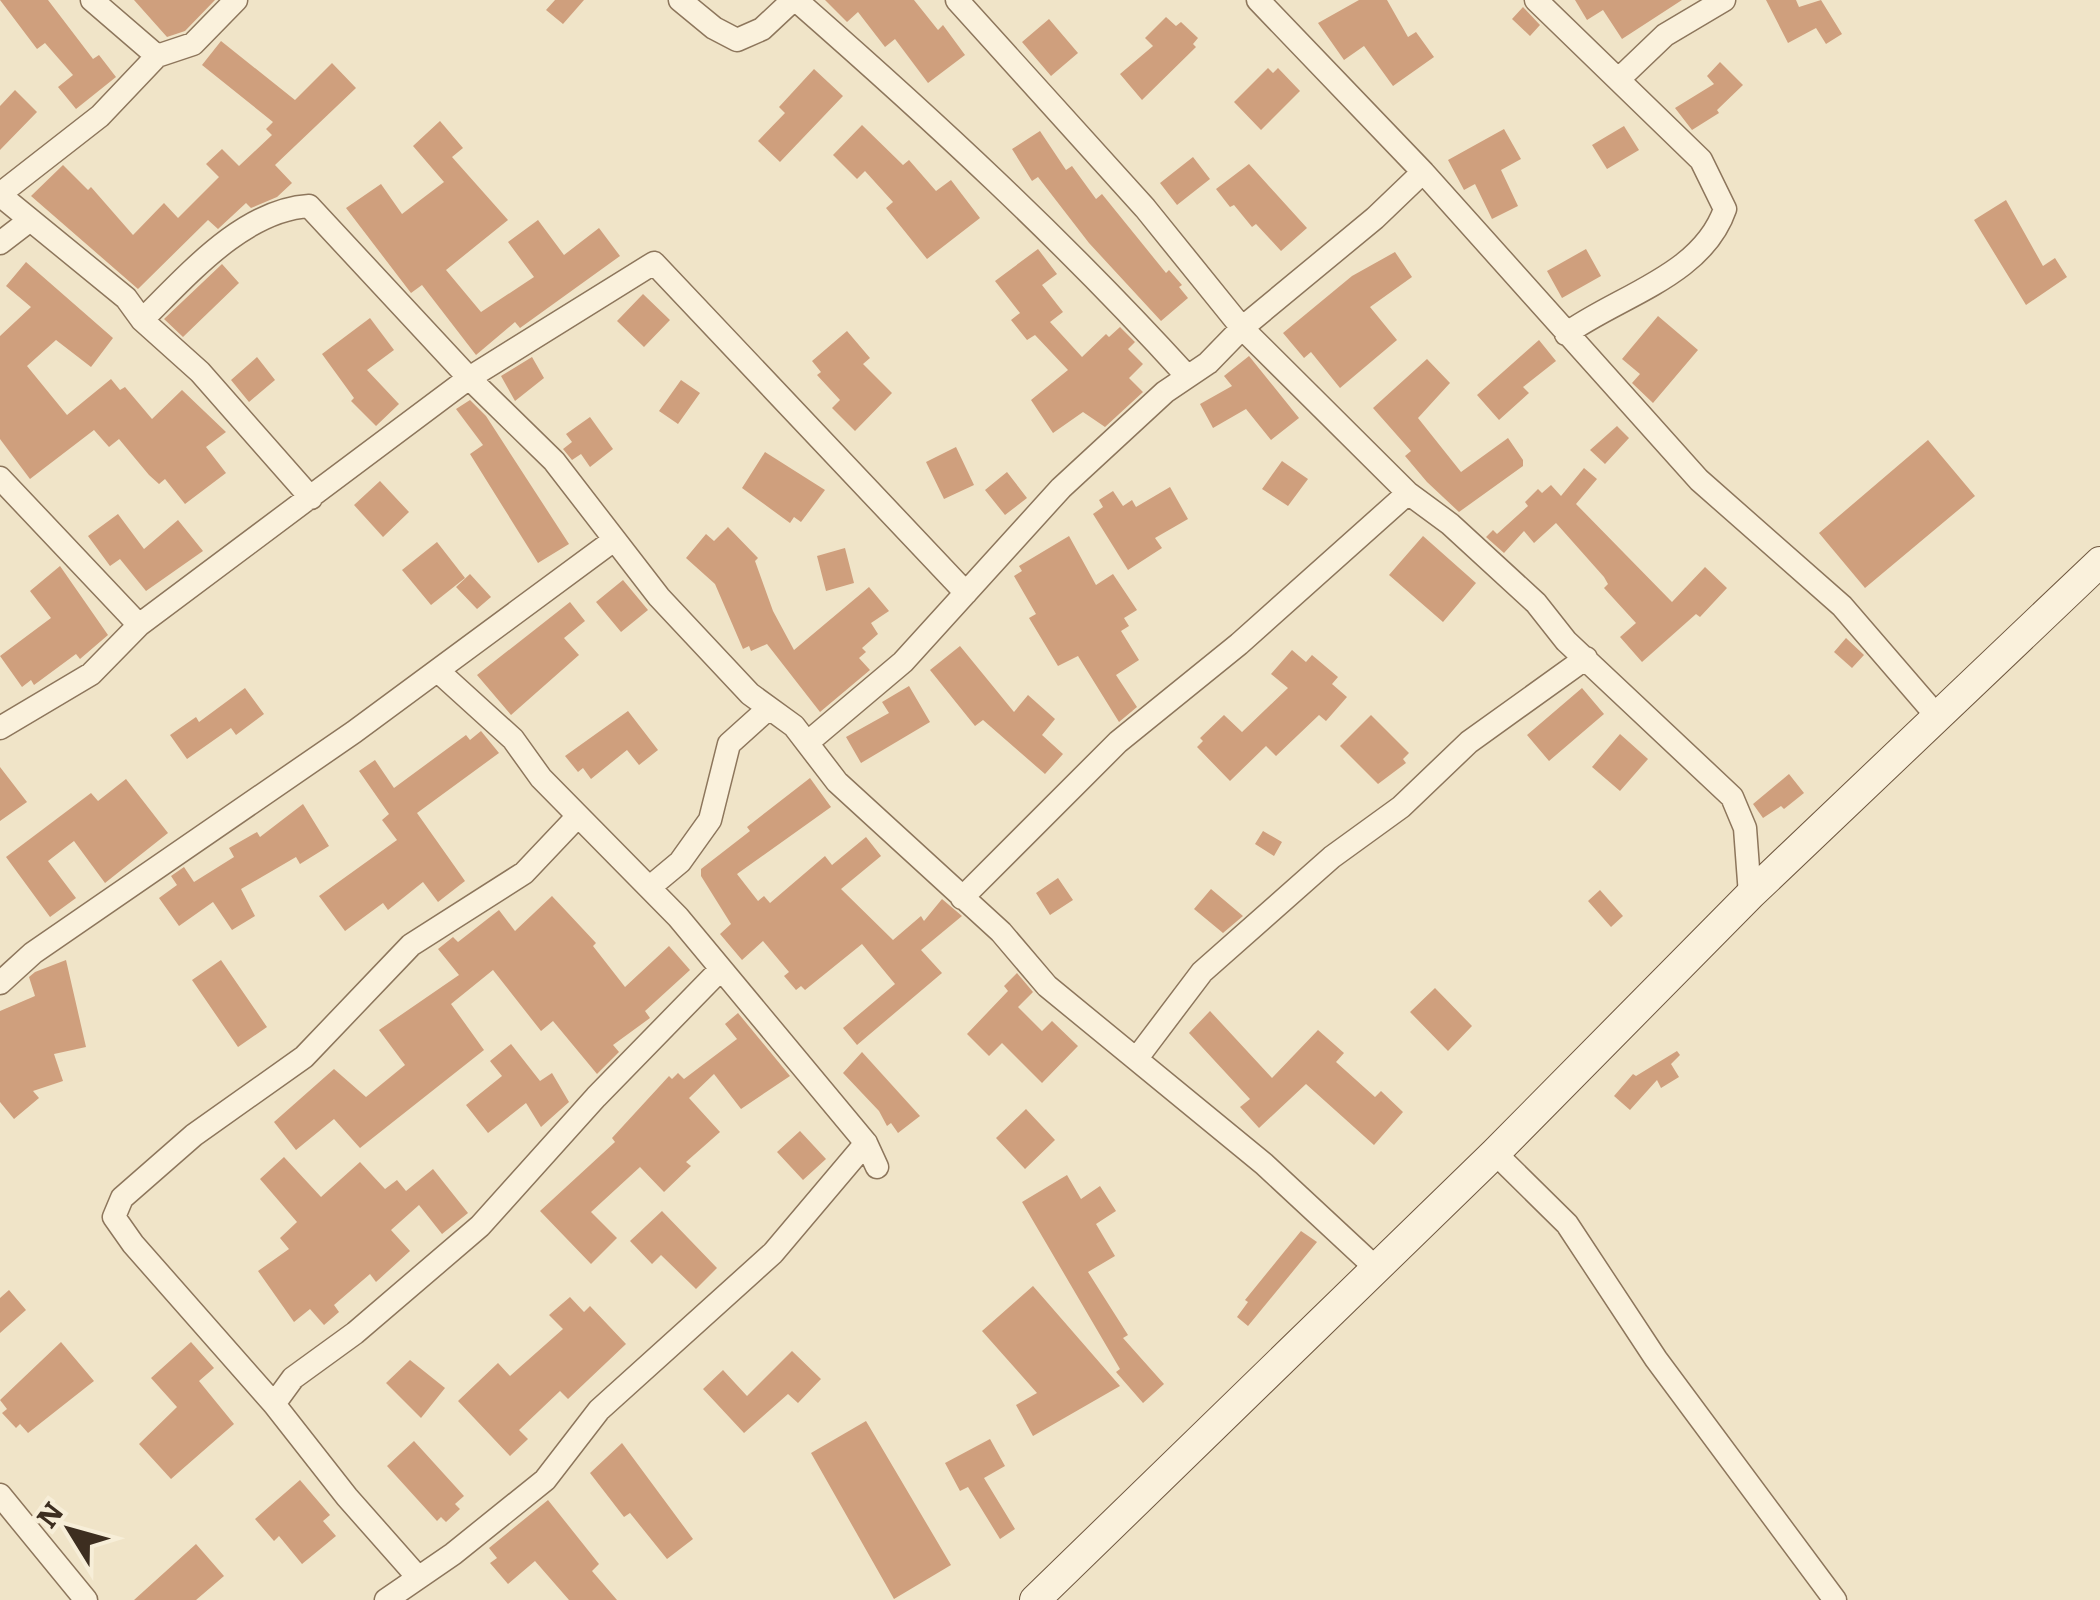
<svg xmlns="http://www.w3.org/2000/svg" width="2100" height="1600" viewBox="0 0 2100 1600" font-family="Literata,serif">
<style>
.building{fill:#cf9f7d}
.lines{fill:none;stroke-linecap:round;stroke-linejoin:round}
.street-casing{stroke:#8d765c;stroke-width:25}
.secondary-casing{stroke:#6f573f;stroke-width:32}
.street{stroke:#faf1dc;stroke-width:22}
.secondary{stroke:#faf1dc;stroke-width:30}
</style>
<rect width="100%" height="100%" fill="#f0e4c8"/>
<!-- building -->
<path class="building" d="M0,0H48L93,59L99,55L116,77L76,109L58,87L73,75L45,43L37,49Z
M134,0H215L185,31L167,37Z
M555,0H584L563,24L546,10Z
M825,0H914L938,30L943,25L965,55L928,83L895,39L885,47L858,12L847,22Z
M1359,0H1387L1408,37L1416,32L1434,57L1393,86L1364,46L1344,60L1318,23Z
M1575,0H1682L1622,39L1603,10L1587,20Z
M1766,0H1796L1799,7L1821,0L1842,34L1826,44L1816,28L1788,43Z
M1523,7L1540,25L1530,36L1512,19Z
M1166,17L1176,26L1181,22L1198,38L1193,44L1196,47L1142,100L1120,74L1153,46L1145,38Z
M1049,19L1078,53L1051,76L1022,42Z
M221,41L295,100L332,63L356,88L275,165L292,183L277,197L251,208L246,203L218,229L208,220L138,289L31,196L63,165L88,190L91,187L133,235L164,203L178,218L219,177L206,164L222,149L239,166L272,135L266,129L273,122L202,65Z
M1720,62L1743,85L1717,110L1719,113L1692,130L1675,108L1714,84L1707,76Z
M1268,68L1273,73L1278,68L1300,91L1261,130L1234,102Z
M814,69L843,96L780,162L758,141L785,113L779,107Z
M15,90L37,112L0,150V106Z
M440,121L463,148L452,157L508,220L446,270L481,312L534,277L508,242L538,220L564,255L599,228L620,256L520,328L515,322L476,355L422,285L411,293L346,208L381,184L402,214L444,182L413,146Z
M862,125L903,165L909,160L936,191L951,180L980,218L927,259L886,208L893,202L865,171L857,179L833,155Z
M1624,126L1639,150L1607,169L1592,145Z
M1504,129L1521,159L1501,170L1518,206L1492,219L1475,184L1464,190L1448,160Z
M1040,131L1066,170L1072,166L1096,199L1102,194L1166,273L1169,270L1182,285L1179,287L1188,298L1161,321L1089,243L1038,177L1032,181L1012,149Z
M1193,157L1210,179L1177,205L1160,183Z
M1249,164L1307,228L1281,251L1256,224L1252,227L1234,205L1230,207L1216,189Z
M2006,200L2043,266L2055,258L2067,277L2026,305L1974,220Z
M1038,249L1057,274L1042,285L1063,312L1050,322L1082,357L1106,334L1109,337L1120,327L1135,342L1128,349L1143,364L1129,378L1143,392L1105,427L1083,412L1053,433L1031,400L1068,370L1035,335L1027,340L1011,320L1020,313L995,281Z
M1586,249L1601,276L1562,298L1547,271Z
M1395,252L1412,277L1370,307L1397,340L1340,388L1311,352L1304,358L1283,333L1352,276Z
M26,262L113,338L91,367L56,340L27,366L67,415L111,379L120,390L125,387L152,419L182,390L226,432L206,447L226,473L185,504L165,479L159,484L149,475L119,439L109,447L94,430L30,479L0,439V336L31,307L6,286Z
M222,264L239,283L183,337L164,319Z
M643,294L670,320L644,347L617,321Z
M1658,316L1698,350L1653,403L1632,383L1640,374L1622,359Z
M370,318L394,350L367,370L399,404L376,426L351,401L354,398L322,354Z
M847,331L870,358L863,364L892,393L855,431L832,408L840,400L817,375L821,372L812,361Z
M1539,340L1556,361L1523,387L1529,393L1499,420L1477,395Z
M1249,356L1299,418L1271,440L1246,409L1213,428L1200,404L1232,386L1224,376Z
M257,357L275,380L249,402L231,380Z
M532,357L544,378L515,401L501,376Z
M1427,359L1450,383L1418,418L1461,472L1508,438L1523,460V466L1459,512L1427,482L1405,456L1411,451L1373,408Z
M681,380L700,393L678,424L659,411Z
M470,400L486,416L569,544L538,563L470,454L483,445L456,409Z
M590,417L613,449L590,467L581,454L572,460L563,449L572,442L566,434Z
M1617,426L1629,438L1605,464L1590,450Z
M1928,440L1975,496L1865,588L1819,533Z
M956,447L974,485L944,499L926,462Z
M765,452L825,490L801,522L794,517L790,523L742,488Z
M1282,461L1308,479L1288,506L1262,489Z
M1584,468L1597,479L1576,504L1672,602L1705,567L1727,588L1700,617L1696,614L1642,662L1620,637L1636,623L1604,588L1608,584L1604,577L1556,523L1534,543L1524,531L1504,553L1486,537L1493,530L1497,534L1528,506L1525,502L1538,489L1542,493L1551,485L1561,496Z
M1007,472L1027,498L1005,515L985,490Z
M380,481L409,512L383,537L354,505Z
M1170,487L1188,519L1155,538L1162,548L1128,570L1093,514L1103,507L1099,500L1113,491L1123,506L1132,500L1136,507Z
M118,514L144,549L178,520L203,551L146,591L120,559L110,566L88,536Z
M728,527L758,558L755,561L773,611L794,650L869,587L889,611L871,623L878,634L862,648L866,652L859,658L870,670L820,712L767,644L751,651L749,646L743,649L715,584L686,558L706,534L714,541Z
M1069,536L1096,585L1113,574L1137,610L1124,618L1129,626L1121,631L1139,660L1116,675L1137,707L1119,722L1078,656L1058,666L1029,618L1036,614L1014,576L1022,571L1019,566Z
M1423,536L1476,583L1443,622L1389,575Z
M437,542L465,578L431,605L402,570Z
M845,548L854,583L826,591L817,556Z
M60,566L108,635L80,659L76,654L34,685L31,680L22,687L0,656L51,618L30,591Z
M470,574L491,597L477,609L456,587Z
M623,580L648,610L621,632L596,602Z
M570,602L585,621L564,638L579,655L511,715L477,675Z
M1846,638L1864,655L1852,668L1834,652Z
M960,646L1014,712L1028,695L1055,719L1042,735L1063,754L1045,774L983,720L975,726L930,670Z
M1292,650L1306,662L1312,655L1338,677L1332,684L1347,697L1326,721L1319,715L1276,756L1266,746L1230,781L1197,747L1203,741L1200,738L1224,715L1242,732L1288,688L1271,674Z
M909,686L930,722L861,763L846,737L889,713L882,702Z
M245,688L264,714L236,735L231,728L187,759L170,735L196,717L199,722Z
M1582,688L1604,714L1549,761L1527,735Z
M628,711L658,750L639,765L627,750L591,779L583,768L578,772L565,756Z
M1371,715L1409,753L1403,759L1406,763L1378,784L1340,746Z
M481,731L499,753L417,813L465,881L438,902L423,882L388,910L383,903L345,931L319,896L397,840L382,820L389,814L359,771L375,760L394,788L466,735L470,740Z
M1620,734L1648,759L1620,791L1592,767Z
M0,767L27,802L0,821Z
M1789,774L1804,793L1784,809L1781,806L1763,818L1753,804Z
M810,778L831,807L737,874L758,901L764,896L770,903L825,856L832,865L866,837L881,856L841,889L893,940L921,916L924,921L942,899L962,916L921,950L942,973L857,1045L843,1028L895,984L862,944L805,990L801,986L796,990L784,976L789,972L763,941L742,960L720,934L731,924L701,876V869L750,831L747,827Z
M126,779L168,833L105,883L74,841L48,861L76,898L50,917L6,857L91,793L98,801Z
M303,804L329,846L300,864L296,857L241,889L255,916L232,930L213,902L179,926L159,898L177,885L171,876L184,867L194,882L234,857L229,848L257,832L260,837Z
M1263,831L1282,842L1274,856L1255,844Z
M1058,878L1073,900L1050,915L1036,893Z
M1211,889L1243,916L1223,933L1194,909Z
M1600,890L1623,916L1611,927L1588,901Z
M552,896L596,943L593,946L625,987L669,946L690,970L645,1011L650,1018L613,1045L619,1052L597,1074L553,1021L541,1031L493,970L451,1004L484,1050L360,1148L334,1119L296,1150L274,1122L334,1069L366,1097L405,1065L379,1030L459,975L438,949L453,937L458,942L499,910L515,931Z
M66,960L86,1047L54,1054L63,1081L33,1091L39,1098L14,1119L0,1102V1011L35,996L29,977L35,972Z
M221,960L267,1027L238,1047L192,980Z
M1017,973L1033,992L1018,1007L1042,1031L1052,1021L1078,1046L1042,1083L1002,1043L989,1056L967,1034L1008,991L1004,986Z
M1435,988L1472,1026L1448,1051L1410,1012Z
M1210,1011L1272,1078L1318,1030L1344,1053L1336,1062L1375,1097L1381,1091L1403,1112L1374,1145L1306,1084L1259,1128L1240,1107L1250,1099L1189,1033Z
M738,1013L790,1076L741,1109L714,1074L689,1098L720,1132L686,1162L691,1166L664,1192L640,1167L591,1212L617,1238L591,1264L540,1211L615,1142L612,1138L669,1076L672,1079L678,1073L684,1079L737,1039L725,1024Z
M511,1044L540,1081L552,1073L569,1102L541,1127L526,1103L488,1133L466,1105L502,1076L490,1061Z
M1677,1051L1680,1055L1671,1064L1679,1077L1661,1088L1657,1080L1630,1110L1614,1096L1633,1074L1636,1076Z
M862,1052L920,1116L898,1133L891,1123L887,1126L879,1111L843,1073Z
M1026,1109L1055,1140L1025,1169L996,1138Z
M800,1131L826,1159L803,1180L777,1152Z
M284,1157L321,1197L360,1162L385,1189L397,1180L406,1191L433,1169L468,1213L442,1234L419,1205L391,1230L410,1251L376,1282L370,1274L334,1305L339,1312L324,1325L310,1309L294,1322L258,1271L289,1249L280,1238L297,1222L260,1179Z
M1067,1175L1081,1199L1100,1186L1116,1211L1096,1224L1115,1256L1088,1272L1128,1335L1123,1338L1164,1384L1143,1403L1116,1372L1120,1369L1022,1202Z
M662,1211L717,1268L696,1289L661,1255L652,1264L630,1241Z
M1301,1231L1317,1242L1248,1326L1237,1317L1248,1302L1245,1300Z
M1033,1286L1120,1386L1033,1436L1016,1405L1037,1393L982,1331Z
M9,1290L26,1310L0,1333V1298Z
M570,1297L584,1312L590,1306L626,1344L568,1399L560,1391L519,1430L528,1439L510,1456L458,1401L498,1363L510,1376L563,1329L549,1315Z
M61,1342L94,1381L28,1433L20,1424L16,1428L2,1413L7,1409L0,1400Z
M191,1342L214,1368L199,1381L234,1424L171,1479L139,1444L177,1407L151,1378Z
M792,1351L821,1379L798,1403L788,1394L744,1433L703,1389L723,1370L747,1396Z
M410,1360L445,1388L421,1418L386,1383Z
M866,1421L951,1565L894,1599L811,1453Z
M990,1439L1005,1466L984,1478L1015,1529L1000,1539L968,1487L960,1491L945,1463Z
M414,1441L464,1496L455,1504L460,1509L446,1522L441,1517L437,1521L387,1466Z
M622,1443L693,1539L667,1559L630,1513L624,1517L590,1473Z
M300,1480L330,1515L323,1521L336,1536L302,1564L279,1536L274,1541L255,1519Z
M548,1500L599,1564L592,1571L617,1600H569L535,1561L508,1584L490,1563L497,1558L489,1548Z
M196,1544L224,1576L196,1600H134Z"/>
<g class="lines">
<!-- street casing -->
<g class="street-casing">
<path id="street" d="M92,0L157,56
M680,0L714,28L737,40L762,29L793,0
M796,0C933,120 1064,241 1186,375
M957,0L1145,208L1242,328L1408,493L1450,524L1536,603L1566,641L1732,797L1745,828L1750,895
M1258,0L1423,172L1699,480L1842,606L1936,715
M1536,0L1701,160L1725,209C1702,276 1618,296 1566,334
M1619,79L1665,35L1724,0
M0,194L100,116L157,56L193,44L236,0
M0,195L126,298L142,320L200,372L311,498
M0,243L30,220
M142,320C187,276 243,210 309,206L469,378L554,461L659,597L750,694L794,726L837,782L1001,932L1047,986L1264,1164L1377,1269
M0,478L139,625
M438,671L513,739L541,778L678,917L866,1143L877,1167
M0,728L91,674L139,625L469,378L654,263L966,593
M807,743L903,662L1061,488L1165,392L1208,363L1242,328L1375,218L1423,172
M650,887L680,862L710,820L729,744L769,708
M962,898L1118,742L1239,644L1408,493
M0,983L33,953L354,732L614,540
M1137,1058L1202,972L1332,857L1401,807L1469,742L1586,658
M1495,1153L1567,1224L1656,1359L1835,1600
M274,1404L293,1378L355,1333L480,1226L596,1097L719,971
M0,1495L86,1600
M416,1575L347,1497L274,1404L133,1244L114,1217L122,1198L194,1135L304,1057L411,945L524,873L578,816
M386,1600L453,1554L545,1480L599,1410L773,1253L866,1143"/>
</g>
<!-- secondary casing -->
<g class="secondary-casing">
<path id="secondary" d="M1035,1600L1495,1153L1750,895L2100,562"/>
</g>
<!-- street -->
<use href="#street" class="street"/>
<!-- secondary -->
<use href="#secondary" class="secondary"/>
</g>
<!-- north arrow -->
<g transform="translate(70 1530) rotate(307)" stroke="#f7eed8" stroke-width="8" paint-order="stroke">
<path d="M0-8L18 38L0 25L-18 38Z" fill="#3d2e20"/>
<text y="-15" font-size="28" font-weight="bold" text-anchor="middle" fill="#3d2e20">N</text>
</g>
</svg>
